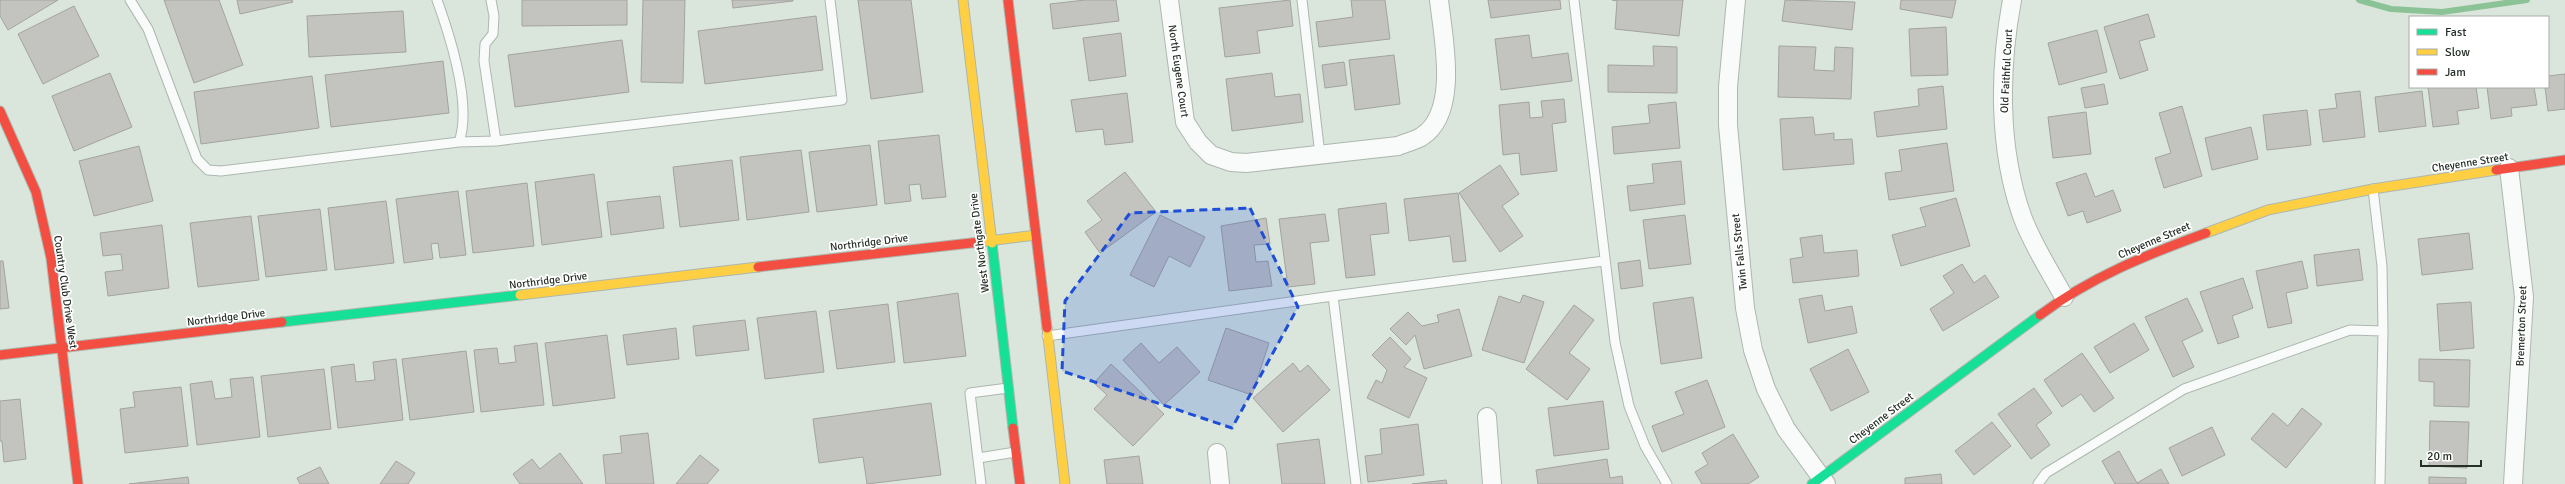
<svg xmlns="http://www.w3.org/2000/svg" width="2565" height="484" viewBox="0 0 2565 484" font-family="Signika,sans-serif">
<style>
.lines{fill:none;stroke-linecap:round;stroke-linejoin:round}
.stream{stroke:#8cc396;stroke-width:6}
.building{fill:#c3c3c0;stroke:#a3a3a0}
.lane-casing{stroke:#adb7af;stroke-width:11}
.street-casing{stroke:#adb7af;stroke-width:20}
.fast-casing{stroke:#adb7af;stroke-width:11}
.slow-casing{stroke:#adb7af;stroke-width:11}
.jam-casing{stroke:#adb7af;stroke-width:11}
.lane{stroke:#f9fbfa;stroke-width:9}
.street{stroke:#f9fbfa;stroke-width:18}
.fast{stroke:#16e098;stroke-width:9}
.slow{stroke:#ffcf43;stroke-width:9}
.jam{stroke:#f24e42;stroke-width:9}
.marked{fill:#1d4ed8;fill-opacity:0.2;stroke:#1d4ed8;stroke-width:3;stroke-dasharray:8 5;stroke-linejoin:round}
.labels{text-anchor:middle;stroke-width:3.5;stroke-linejoin:round;paint-order:stroke}
.street-label{font-size:11px;fill:#262f27;stroke:#fff}
</style>
<rect width="100%" height="100%" fill="#dae6dc"/>
<g class="lines">
<!-- stream -->
<path class="stream" d="M2359,0L2391,9L2442,12L2527,0"/>
</g>
<!-- building -->
<path class="building" d="M0,0H58L8,30L0,16Z
M164,0H219L243,65L194,83Z
M237,0H292L293,2L240,14Z
M522,0H627V25L522,26Z
M643,0H685L683,83L641,82Z
M732,0H793V1L733,8Z
M858,0H911L923,92L871,99Z
M1085,0H1116L1119,21L1053,29L1050,4Z
M1290,0L1293,26L1257,31L1260,53L1225,57L1219,8Z
M1351,0H1385L1390,39L1319,47L1316,22L1353,17Z
M1488,0H1560L1561,9L1491,18Z
M1612,0H1683L1679,36L1615,29L1617,1Z
M1785,0L1855,2L1852,30L1782,21Z
M1901,0H1956L1952,18L1900,9Z
M74,6L99,56L43,84L18,34Z
M403,11L406,52L309,57L307,16Z
M2148,14L2155,37L2139,41L2148,70L2120,79L2104,27Z
M816,16L823,70L705,84L698,31Z
M1946,27L1948,75L1911,76L1909,29Z
M2097,30L2107,72L2059,85L2048,43Z
M1121,33L1126,76L1089,81L1083,38Z
M1529,35L1532,58L1568,53L1572,81L1501,90L1495,39Z
M622,40L629,92L515,107L508,55Z
M1653,46L1677,47V93L1608,92V65L1654,66Z
M1779,46L1816,47L1814,70L1834,71L1835,47L1853,48L1851,99L1778,97Z
M1394,55L1400,104L1355,110L1349,60Z
M443,61L449,113L331,127L325,75Z
M1344,62L1347,85L1325,88L1322,65Z
M110,73L132,127L74,151L52,96Z
M1272,73L1275,97L1300,94L1303,122L1232,131L1226,79Z
M2565,74V109L2548,111L2545,87H2548V76Z
M312,76L319,128L201,144L194,92Z
M2104,84L2108,104L2085,108L2081,88Z
M1943,86L1947,129L1877,137L1874,112L1919,106L1918,89Z
M2428,87H2476L2479,108L2457,111L2459,124L2433,127Z
M2487,87H2534L2537,105L2511,108L2512,116L2491,119Z
M2360,91L2365,137L2323,142L2319,110L2337,108L2335,94Z
M2422,91L2426,126L2379,132L2375,97Z
M1127,93L1133,142L1105,145L1103,129L1076,132L1071,100Z
M1564,99L1566,122L1552,124L1557,171L1521,175L1519,153L1503,155L1499,105L1529,102L1530,118L1543,117L1541,101Z
M1676,102L1680,148L1614,154L1612,127L1650,123L1648,105Z
M2182,106L2202,176L2164,188L2155,158L2171,153L2159,113Z
M2307,110L2311,145L2267,150L2263,115Z
M2086,112L2091,154L2053,158L2048,117Z
M1813,117L1815,135L1834,133V140L1852,139L1854,164L1783,170L1780,119Z
M2251,127L2258,159L2212,170L2205,138Z
M939,135L946,197L922,199L920,184L909,185L911,201L885,204L878,141Z
M1947,143L1954,191L1889,200L1885,173L1902,171L1899,150Z
M870,145L877,205L817,212L809,152Z
M139,146L153,201L94,216L79,161Z
M801,150L809,212L747,220L740,157Z
M732,160L739,220L680,227L673,167Z
M1681,161L1685,204L1630,211L1627,186L1654,183L1652,164Z
M1500,165L1519,194L1502,206L1523,236L1500,252L1459,193Z
M1125,172L1156,212L1100,253L1085,232L1102,220L1087,201Z
M2086,173L2095,197L2113,190L2121,211L2087,223L2083,211L2068,216L2056,183Z
M594,174L602,237L542,245L535,182Z
M527,183L534,246L473,253L466,191Z
M458,191L466,255L440,258L438,243L431,244L433,259L404,263L396,199Z
M1458,193L1466,261L1453,262L1450,236L1409,241L1404,199Z
M660,196L664,228L611,235L607,202Z
M1956,198L1970,246L1901,266L1892,235L1926,226L1920,208Z
M386,201L394,263L335,270L328,208Z
M1386,203L1389,233L1370,235L1375,275L1346,278L1338,209Z
M320,209L327,270L266,277L258,216Z
M1325,214L1329,241L1310,243L1315,284L1288,287L1279,219Z
M1160,215L1205,237L1190,267L1169,256L1154,287L1130,275Z
M1685,215L1691,264L1649,269L1643,220Z
M251,216L259,280L198,287L190,223Z
M1266,218L1270,244L1254,245L1256,262L1268,261L1272,286L1229,291L1221,226Z
M162,225L169,288L108,296L105,272L123,270L121,254L103,256L100,233Z
M2469,233L2473,269L2422,275L2418,239Z
M1822,235L1824,253L1857,250L1859,276L1793,283L1790,259L1803,257L1800,238Z
M2359,249L2363,280L2317,286L2314,255Z
M1640,260L1643,286L1621,289L1618,263Z
M0,261H3L9,308L0,309Z
M2302,261L2308,288L2286,293L2292,323L2268,328L2256,271Z
M1962,264L1974,283L1985,275L1999,297L1943,331L1930,309L1954,293L1943,276Z
M2243,278L2253,308L2232,316L2239,337L2218,344L2200,292Z
M958,293L966,356L904,363L897,302Z
M1523,295L1544,302L1524,363L1482,350L1499,296L1520,303Z
M1822,295L1825,311L1852,306L1857,333L1808,343L1799,299Z
M1693,297L1702,358L1661,364L1653,303Z
M2187,298L2203,331L2182,341L2194,367L2173,377L2145,317Z
M2471,302L2474,348L2440,351L2437,304Z
M888,304L895,362L837,369L829,311Z
M1574,305L1594,320L1569,353L1590,369L1567,400L1526,369Z
M1459,309L1472,356L1424,369L1415,335L1406,345L1390,329L1408,312L1422,326L1439,322L1437,315Z
M816,311L824,372L765,379L757,318Z
M745,320L749,350L696,356L693,326Z
M2134,323L2149,350L2110,373L2094,347Z
M676,328L679,359L627,365L623,335Z
M1226,328L1269,343L1252,395L1208,380Z
M607,335L615,398L553,406L545,343Z
M1390,337L1411,359L1404,367L1427,378L1409,418L1367,398L1376,380L1382,383L1387,370L1372,355Z
M537,343L544,405L481,412L474,350L497,348L499,364L516,362L514,346Z
M1141,343L1159,363L1177,347L1200,372L1164,405L1123,360Z
M1848,349L1869,392L1831,411L1810,369Z
M466,351L474,412L410,420L402,359Z
M2082,353L2114,398L2094,412L2081,394L2062,407L2044,380Z
M396,359L403,420L338,428L331,367L354,364L356,382L375,380L373,362Z
M2419,359L2470,360L2469,407L2434,406V382L2419,381Z
M1293,363L1300,372L1308,365L1330,390L1283,432L1253,398Z
M1111,364L1164,414L1133,446L1094,409L1107,395L1094,383Z
M324,369L331,429L268,437L261,376Z
M253,377L260,437L197,445L190,384L212,381L215,399L232,397L230,379Z
M1707,380L1725,427L1662,452L1652,426L1684,414L1675,392Z
M181,387L188,446L125,453L120,409L135,407L133,392Z
M2034,388L2052,413L2036,425L2050,445L2031,459L1998,414Z
M20,399L26,459L4,462L2,441H0V401Z
M1603,401L1609,449L1554,456L1548,408Z
M931,403L941,475L867,484L863,457L819,463L813,419Z
M2302,408L2322,424L2286,468L2251,439L2273,413L2288,426Z
M2430,421L2469,422L2467,468L2429,466Z
M1992,422L2011,446L1974,475L1955,451Z
M1418,424L1424,475L1368,482L1365,456L1382,454L1380,429Z
M2212,427L2225,455L2182,476L2169,448Z
M648,433L654,484H606L603,455L622,453L620,436Z
M1733,434L1759,477L1748,484H1702L1695,472L1708,464L1702,453Z
M1319,439L1325,484H1282L1277,444Z
M2119,451L2137,483L2161,469L2169,484H2115L2102,461Z
M560,453L583,484H520L513,474L532,459L540,469Z
M700,455L719,470L707,484H676Z
M1139,456L1143,484H1107L1104,460Z
M1607,459L1610,478L1622,476L1623,484H1538L1536,470Z
M396,461L415,473L408,484H380Z
M320,467L329,484H300L297,478Z
M1941,474L1942,484H1905V478Z
M188,477L189,484H129Z
M2429,477L2466,478V484H2429Z
M1446,480L1447,484H1412Z"/>
<g class="lines">
<!-- lane casing -->
<g class="lane-casing">
<path id="lane" d="M130,0L148,29L197,159L208,170L221,171L459,142C472,105 450,36 437,0
M491,0L494,16L493,34L485,44L484,61L496,141L842,100L830,0
M1302,0L1320,155
M1574,0L1615,342L1629,406L1645,446L1667,484
M459,142L496,141
M1047,336L1333,296
M978,458L1016,452
M981,484L970,393L1008,388
M1356,484L1333,296L1604,261
M2038,484L2046,473L2184,389L2350,330L2383,331L2382,266L2373,189
M2380,484L2383,331"/>
</g>
<!-- street casing -->
<g class="street-casing">
<path id="street" d="M1169,0L1185,122L1198,142L1211,155L1231,162L1246,163L1398,146C1405,143 1414,141 1421,137C1460,113 1443,37 1439,0
M1736,0L1728,87V125L1745,308L1753,350L1766,389L1786,429L1826,484
M2012,0C1999,70 1998,148 2022,216C2032,244 2050,271 2064,297
M2509,168L2524,297L2513,484
M1487,417L1492,484
M1217,453L1220,484"/>
</g>
<!-- fast casing -->
<g class="fast-casing">
<path id="fast" d="M992,243L1013,428
M282,322L520,295
M1812,484L2040,315"/>
</g>
<!-- slow casing -->
<g class="slow-casing">
<path id="slow" d="M963,0L992,243
M2206,233L2268,210L2373,189L2496,170
M980,242L1036,235
M520,295L758,267
M1047,328L1065,484"/>
</g>
<!-- jam casing -->
<g class="jam-casing">
<path id="jam" d="M1008,0L1047,328
M0,111L36,192L51,258L78,484
M2496,170L2565,160
M758,267L980,242
M2040,315C2091,277 2146,255 2206,233
M0,355L282,322
M1013,428L1020,484"/>
</g>
<!-- lane -->
<use href="#lane" class="lane"/>
<!-- street -->
<use href="#street" class="street"/>
<!-- fast -->
<use href="#fast" class="fast"/>
<!-- slow -->
<use href="#slow" class="slow"/>
<!-- jam -->
<use href="#jam" class="jam"/>
</g>
<!-- marked area -->
<path class="marked" d="M1250,208L1298,307L1232,428L1062,371L1065,301L1130,213Z"/>
<g class="labels">
<!-- street labels -->
<g class="street-label">
<text transform="translate(1179 71) rotate(82)" y="4">North Eugene Court</text>
<text transform="translate(2006 71) rotate(-87)" y="4">Old Faithful Court</text>
<text transform="translate(2470 162) rotate(-9)" y="4">Cheyenne Street</text>
<text transform="translate(2154 240) rotate(-23)" y="4">Cheyenne Street</text>
<text transform="translate(869 242) rotate(-7)" y="4">Northridge Drive</text>
<text transform="translate(979 243) rotate(-97)" y="4">West Northgate Drive</text>
<text transform="translate(1739 252) rotate(-96)" y="4">Twin Falls Street</text>
<text transform="translate(548 280) rotate(-7)" y="4">Northridge Drive</text>
<text transform="translate(66 292) rotate(82)" y="4">Country Club Drive West</text>
<text transform="translate(226 317) rotate(-7)" y="4">Northridge Drive</text>
<text transform="translate(2521 326) rotate(-88)" y="4">Bremerton Street</text>
<text transform="translate(1881 418) rotate(-37)" y="4">Cheyenne Street</text>
</g>
</g>
<!-- legend -->
<rect x="2409" y="16" width="140" height="72" fill="#ffffff" stroke="#a8aca9"/>
<rect x="2417" y="29" width="20" height="6" fill="#16e098" stroke="#a8aca9"/>
<text x="2445" y="36" font-size="12" fill="#262f27">Fast</text>
<rect x="2417" y="49" width="20" height="6" fill="#ffcf43" stroke="#a8aca9"/>
<text x="2445" y="56" font-size="12" fill="#262f27">Slow</text>
<rect x="2417" y="69" width="20" height="6" fill="#f24e42" stroke="#a8aca9"/>
<text x="2445" y="76" font-size="12" fill="#262f27">Jam</text>
<!-- scale -->
<path d="M2421 460v6h60v-6" fill="none" stroke="#262f27" stroke-width="2"/>
<text x="2427" y="460" font-size="12" fill="#262f27" stroke="#ffffff" stroke-width="3" paint-order="stroke">20 m</text>
</svg>
